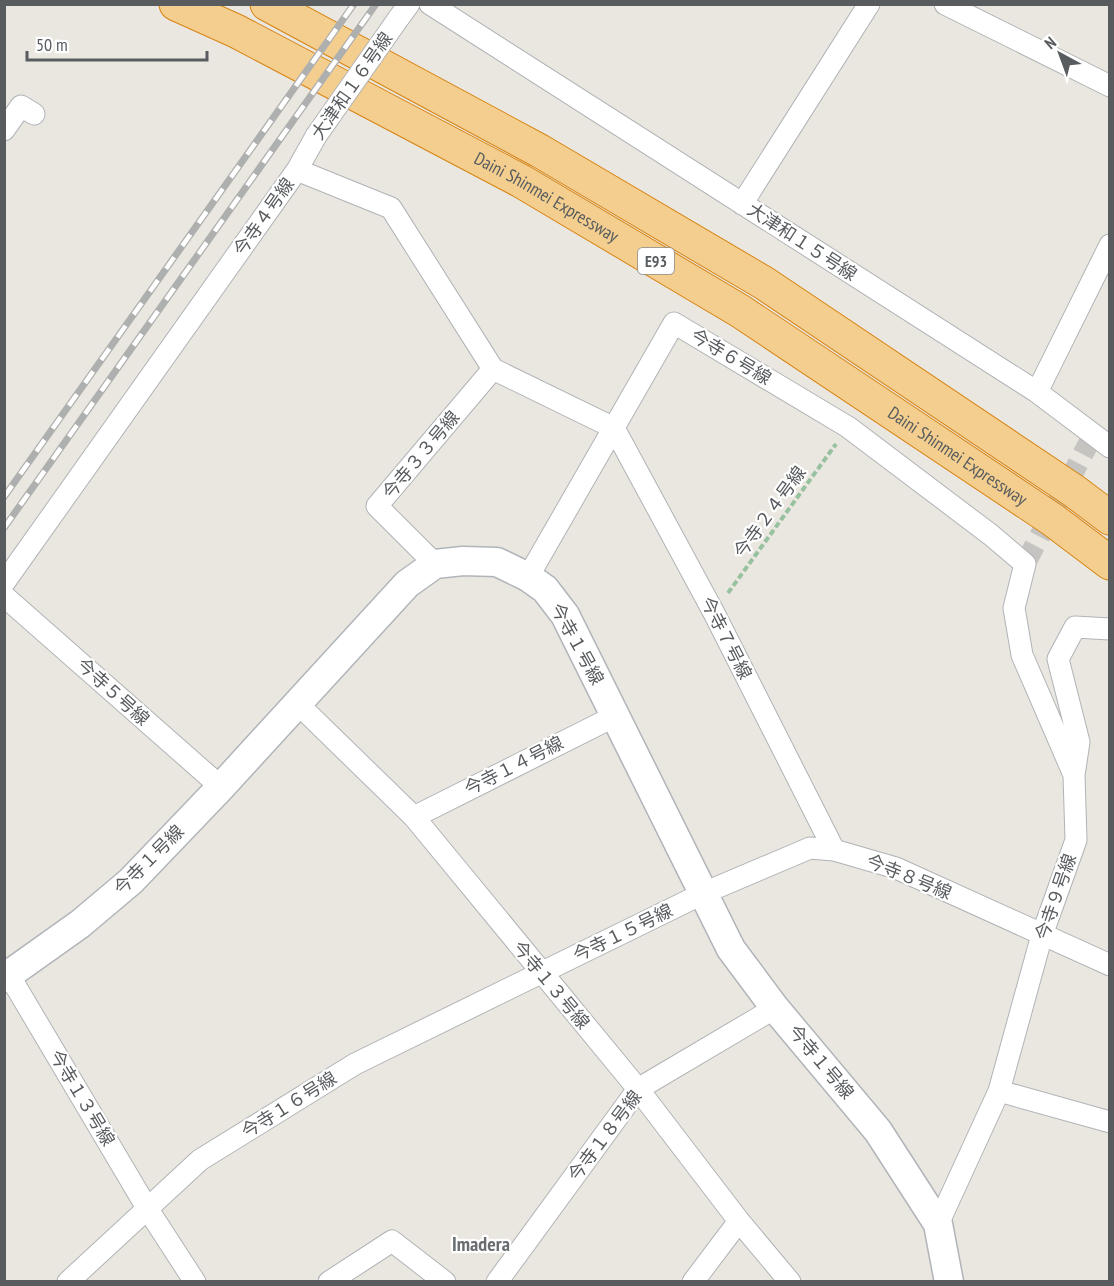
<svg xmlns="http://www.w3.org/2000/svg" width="1114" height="1286" viewBox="0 0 1114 1286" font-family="'PT Sans Narrow','Noto Sans JP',sans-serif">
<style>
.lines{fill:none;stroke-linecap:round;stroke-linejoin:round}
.street-tunnel{stroke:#c6c4c0;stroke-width:21;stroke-dasharray:21 10;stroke-linecap:butt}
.street-casing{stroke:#b0b3b6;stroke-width:23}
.secondary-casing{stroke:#b1b5b9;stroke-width:31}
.highway-casing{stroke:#d78413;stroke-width:35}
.path{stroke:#98c19f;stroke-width:4;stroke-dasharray:6 3;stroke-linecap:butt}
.street{stroke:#fff;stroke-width:21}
.secondary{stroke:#fff;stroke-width:28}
.highway{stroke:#f3ce8e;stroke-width:33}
.rail-casing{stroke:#aeafaf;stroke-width:7}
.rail{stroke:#fff;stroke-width:4.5;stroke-dasharray:14;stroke-linecap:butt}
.street-bridge-casing{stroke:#b0b3b6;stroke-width:23;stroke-linecap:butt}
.street-bridge{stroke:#fff;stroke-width:21}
.labels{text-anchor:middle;stroke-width:4.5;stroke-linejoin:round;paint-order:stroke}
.shield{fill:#fff;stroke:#8a8d8f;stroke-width:1.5}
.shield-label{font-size:16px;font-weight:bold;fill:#585c5f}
.street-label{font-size:18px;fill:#585c5f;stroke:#fff}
.neighbourhood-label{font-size:20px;font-weight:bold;fill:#696e71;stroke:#fff}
</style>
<rect width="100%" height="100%" fill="#eae7e0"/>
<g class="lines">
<!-- street-tunnel -->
<path class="street-tunnel" d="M1025,564L1093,435"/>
<!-- street casing -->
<g class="street-casing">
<path id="street" d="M430,4L1037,392L1110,245
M945,4L1110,86
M398,19L409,4
M4,130L21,106L34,114
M297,170L316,136
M742,204L869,4
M1037,392L1110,447
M435,564L377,506L493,369
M528,577L674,323L848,427L991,535L1025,564L1014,608L1022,655L1074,775L1076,840L1042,935L999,1091L938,1224
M4,583L297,170L391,208L493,369L614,428L714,613L834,850
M4,596L221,787
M297,703L414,817L638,1089L739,1221L790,1282
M1074,775L1079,742L1058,659L1075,627L1110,629
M414,817L615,716
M9,975L147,1208L195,1282
M999,1091L1110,1122
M68,1282L200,1160L355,1064L704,893L810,848L834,850L896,868L1110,965
M329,1282L392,1241L445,1282
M497,1282L638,1089L775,1008
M693,1282L739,1221"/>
</g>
<!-- secondary casing -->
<g class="secondary-casing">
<path id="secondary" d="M4,978L80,924L131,881L221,787L407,584L435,564L463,561L497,562L528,577L545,589L565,615L731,949L775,1008L878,1131L938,1224L949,1282"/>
</g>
<!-- highway casing -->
<g class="highway-casing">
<g id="highway">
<path id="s1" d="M176,4L236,31L521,181L740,311L1053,520L1110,563"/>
<path d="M267,4L540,151L764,283L1074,491L1110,518"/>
</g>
</g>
<!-- path -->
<path class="path" d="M728,593L836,444"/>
<!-- street -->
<use href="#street" class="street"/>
<!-- secondary -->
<use href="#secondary" class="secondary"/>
<!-- highway -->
<use href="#highway" class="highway"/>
<!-- rail casing -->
<g class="rail-casing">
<path id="rail" d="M4,497L354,4
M4,528L376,4"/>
</g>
<!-- rail -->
<use href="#rail" class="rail"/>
<!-- street-bridge casing -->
<g class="street-bridge-casing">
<path id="street-bridge" d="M316,136L398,19"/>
</g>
<!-- street-bridge -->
<use href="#street-bridge" class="street-bridge"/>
</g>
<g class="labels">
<!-- shield labels -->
<rect class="shield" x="638" y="248" width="36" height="26" rx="4.5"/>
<g class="shield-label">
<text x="656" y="267">E93</text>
</g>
<!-- street labels -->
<g class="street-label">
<text transform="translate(352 86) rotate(-55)" y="6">大津和１６号線</text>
<text dy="6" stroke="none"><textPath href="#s1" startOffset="418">Daini Shinmei Expressway</textPath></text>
<text transform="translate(264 217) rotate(-55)" y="6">今寺４号線</text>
<text transform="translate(802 242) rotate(33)" y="6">大津和１５号線</text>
<text transform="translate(731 357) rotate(31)" y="6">今寺６号線</text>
<text transform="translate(421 455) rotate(-50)" y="6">今寺３３号線</text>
<text dy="6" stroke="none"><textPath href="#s1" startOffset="904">Daini Shinmei Expressway</textPath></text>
<text transform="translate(770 512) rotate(-54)" y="6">今寺２４号線</text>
<text transform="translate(726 638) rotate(63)" y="6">今寺７号線</text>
<text transform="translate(577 644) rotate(61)" y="6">今寺１号線</text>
<text transform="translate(113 692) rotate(42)" y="6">今寺５号線</text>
<text transform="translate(514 766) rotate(-27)" y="6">今寺１４号線</text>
<text transform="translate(149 860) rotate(-45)" y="6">今寺１号線</text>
<text transform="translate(909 877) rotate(22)" y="6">今寺８号線</text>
<text transform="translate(1056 897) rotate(-71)" y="6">今寺９号線</text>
<text transform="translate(623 933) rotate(-26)" y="6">今寺１５号線</text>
<text transform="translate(551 985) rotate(50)" y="6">今寺１３号線</text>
<text transform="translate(821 1062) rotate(50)" y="6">今寺１号線</text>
<text transform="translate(82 1098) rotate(59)" y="6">今寺１３号線</text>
<text transform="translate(289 1105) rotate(-32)" y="6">今寺１６号線</text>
<text transform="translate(605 1136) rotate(-53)" y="6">今寺１８号線</text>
</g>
<!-- neighbourhood labels -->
<g class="neighbourhood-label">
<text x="481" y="1251">Imadera</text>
</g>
</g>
<!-- border -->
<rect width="1114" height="1286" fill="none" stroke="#585c5f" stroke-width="12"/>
<!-- north arrow -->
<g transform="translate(1060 54) rotate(319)" stroke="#ffffff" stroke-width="4.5" paint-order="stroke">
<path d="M0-4.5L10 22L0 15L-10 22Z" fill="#585c5f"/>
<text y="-9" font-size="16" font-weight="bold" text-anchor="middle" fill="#585c5f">N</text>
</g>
<!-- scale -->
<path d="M27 51v9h180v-9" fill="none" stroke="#585c5f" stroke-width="3"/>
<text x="36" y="51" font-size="18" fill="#585c5f" stroke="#ffffff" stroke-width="4.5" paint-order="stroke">50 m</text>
</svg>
